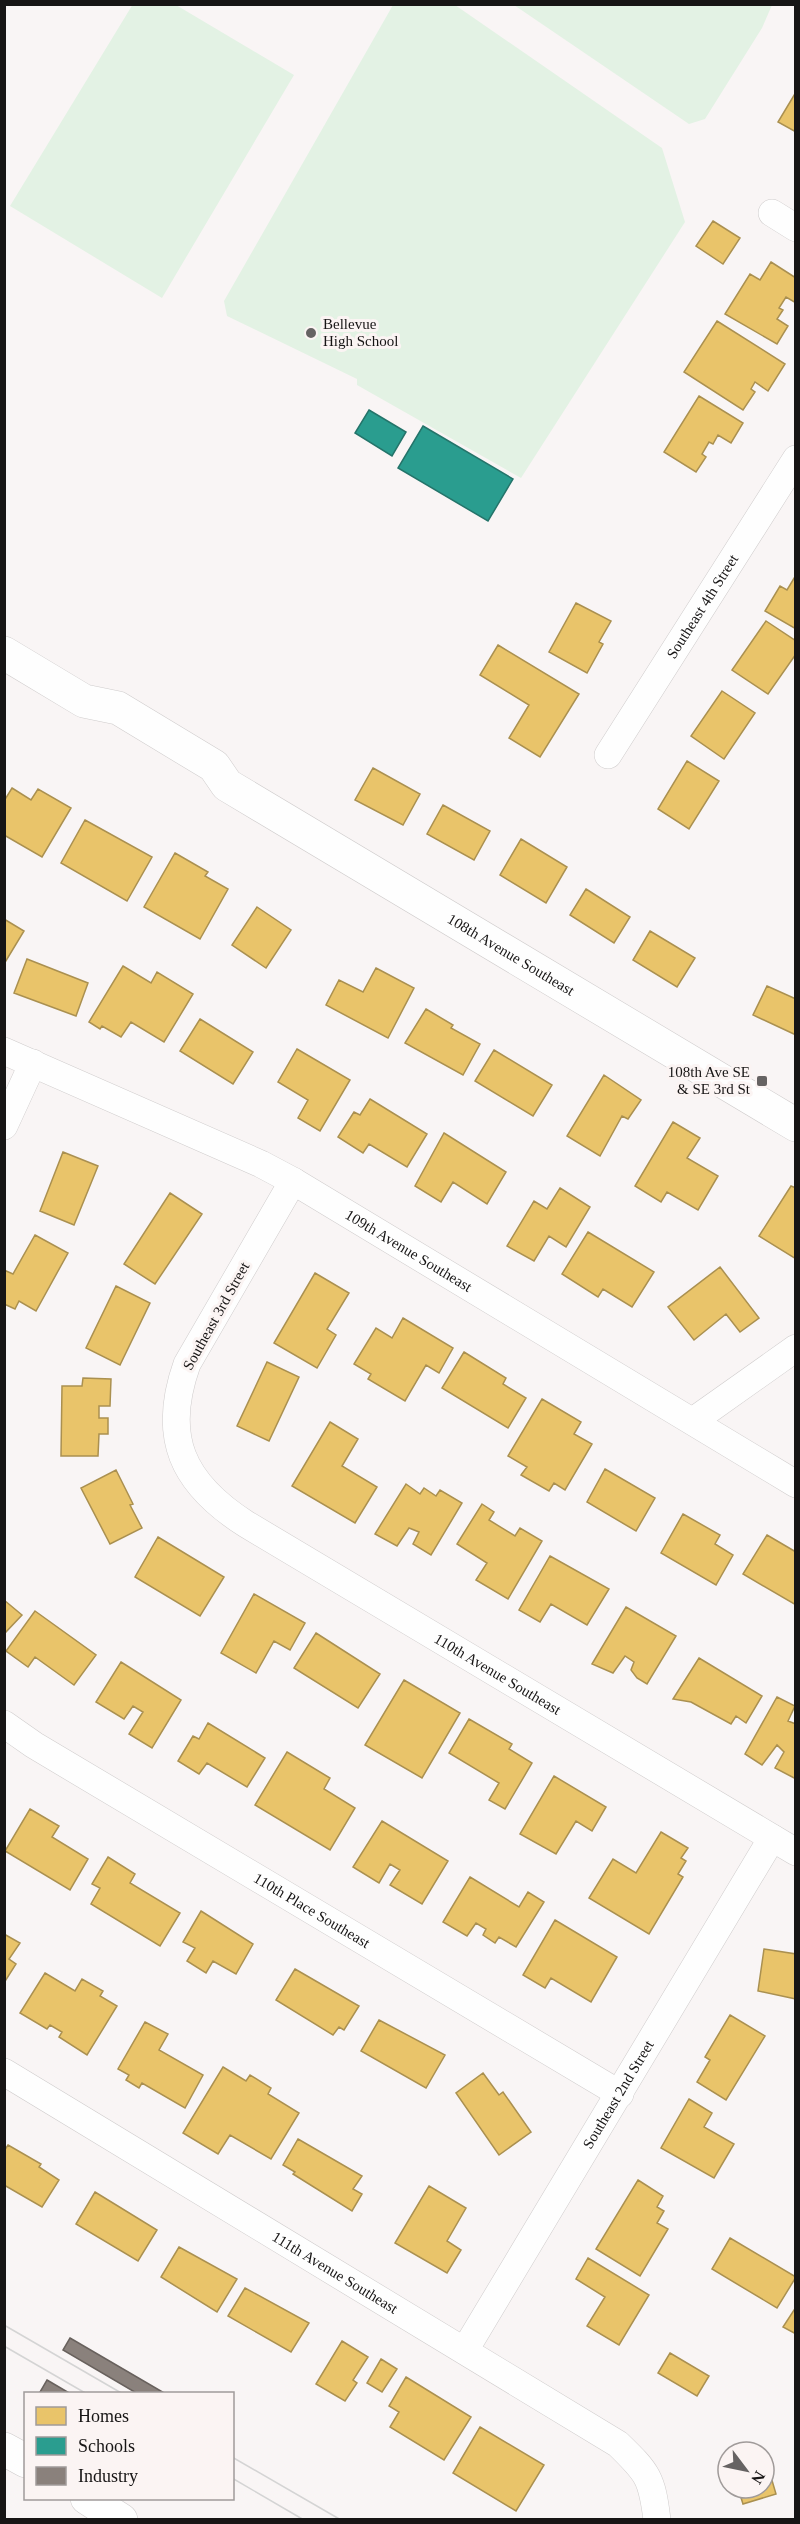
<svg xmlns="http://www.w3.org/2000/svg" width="800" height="2524" viewBox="0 0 800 2524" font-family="'Times New Roman',serif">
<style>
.green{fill:#e3f2e4}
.homes{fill:#e9c46a;stroke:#aa9050;stroke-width:1.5}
.schools{fill:#2a9d8f;stroke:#24746a;stroke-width:1.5}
.industry{fill:#8a817c;stroke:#68615d;stroke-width:1.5}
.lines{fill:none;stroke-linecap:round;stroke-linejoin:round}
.street-casing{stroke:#cfcccc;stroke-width:28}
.secondary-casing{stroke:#cfcccc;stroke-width:34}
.street{stroke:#fefefe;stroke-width:27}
.secondary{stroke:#fefefe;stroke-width:33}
.tram{stroke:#d4d4d4;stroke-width:1.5}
.poi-dot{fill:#666363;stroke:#fbf4f3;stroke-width:2}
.labels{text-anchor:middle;stroke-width:6;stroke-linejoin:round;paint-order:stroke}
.poi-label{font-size:15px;fill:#171515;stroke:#fbf4f3;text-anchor:start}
.street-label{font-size:15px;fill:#171515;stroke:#fbf4f3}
</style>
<rect width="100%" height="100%" fill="#f9f5f5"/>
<!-- green -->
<path class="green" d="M133,4L176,5L294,75L162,298L10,206Z
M393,5H455L662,148L685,222L521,478L357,385V379L227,316L224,301Z
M514,5H772L762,28L705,119L689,124Z"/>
<!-- homes -->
<path class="homes" d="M796,92V132L778,122Z
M713,221L740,238L723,264L696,246Z
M771,262L796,278V303L786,297L779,308L783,310L777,319L788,326L777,344L725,314L750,274L760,280Z
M717,321L785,364L768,391L755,382L751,389L755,392L743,410L684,372Z
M699,396L743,423L731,443L718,435L713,444L709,442L702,454L706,457L696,472L664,452Z
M796,575V629L765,611L780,586L787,590Z
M576,603L611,621L599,642L603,644L587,673L549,652Z
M766,621L796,641V654L768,694L732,670Z
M498,645L579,694L540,757L509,738L529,705L480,675Z
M722,691L755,713L724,759L691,736Z
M687,761L719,781L689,829L658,809Z
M373,768L420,794L403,825L355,800Z
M12,788L31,800L38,789L71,808L42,857L4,835V801Z
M443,805L490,831L474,860L427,834Z
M85,820L152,857L127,901L61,863Z
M521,839L567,867L546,903L500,875Z
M175,853L208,872L205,876L228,889L200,939L144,907Z
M586,889L630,917L614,943L570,915Z
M257,907L291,930L266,968L232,945Z
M4,919L24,931L4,964Z
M650,931L695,958L677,987L633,960Z
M27,959L88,983L76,1016L14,993Z
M123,966L151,983L157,972L193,994L164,1042L131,1022L121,1037L102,1026L100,1029L89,1022Z
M376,968L414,988L388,1038L326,1005L339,980L363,992Z
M767,986L796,999V1035L753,1015Z
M426,1009L453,1025L451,1028L480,1044L463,1075L405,1043Z
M200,1019L253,1052L233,1084L180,1051Z
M297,1049L350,1080L320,1131L298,1118L308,1100L278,1082Z
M494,1050L552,1085L533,1116L475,1081Z
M604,1075L641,1100L628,1119L622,1116L600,1156L567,1136Z
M370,1099L427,1134L407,1167L369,1144L363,1153L338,1137L354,1112L360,1115Z
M673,1122L700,1138L687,1158L718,1176L698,1210L667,1192L661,1202L635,1186Z
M444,1133L506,1172L487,1204L453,1182L441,1202L415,1186Z
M63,1152L98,1166L74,1225L40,1211Z
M791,1186L796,1188V1259L759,1236Z
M560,1188L590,1207L566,1247L549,1236L534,1261L507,1246L534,1201L547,1209Z
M170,1193L202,1214L155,1284L124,1264Z
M588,1232L654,1272L632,1307L603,1289L598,1297L562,1274Z
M35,1235L68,1253L36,1311L19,1301L15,1309L4,1304V1270L13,1274Z
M720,1267L759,1318L740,1332L726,1314L694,1340L668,1307Z
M315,1273L349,1293L327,1329L336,1335L317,1368L274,1343Z
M116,1286L150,1303L120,1365L86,1348Z
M403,1318L453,1348L439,1373L426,1365L405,1401L368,1379L371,1374L354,1364L376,1328L392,1338Z
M464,1352L506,1378L503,1384L526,1398L508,1428L442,1388Z
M267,1362L299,1377L269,1441L237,1426Z
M83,1378L111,1379L110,1406H99V1418H108V1434H99L98,1456H61L62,1386H82Z
M542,1399L581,1422L574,1434L592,1444L565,1490L554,1483L549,1491L521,1475L527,1467L508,1456Z
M330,1422L358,1439L342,1466L377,1487L355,1523L292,1486Z
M605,1469L655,1498L636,1531L587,1502Z
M116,1470L133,1504L130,1505L142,1528L110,1544L81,1488Z
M406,1484L420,1494L424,1488L436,1496L440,1490L462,1503L431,1555L413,1544L419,1532L409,1528L397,1546L375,1534Z
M482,1504L494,1512L489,1520L515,1536L520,1528L542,1541L508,1599L476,1580L487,1563L457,1544Z
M683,1514L720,1535L715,1544L733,1555L716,1585L661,1553Z
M767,1535L796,1552V1605L743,1574Z
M158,1537L224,1577L200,1616L135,1577Z
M550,1556L609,1589L587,1625L551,1604L540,1622L519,1610Z
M254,1594L305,1623L290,1650L274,1641L256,1673L221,1653Z
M4,1600L22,1615L4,1634Z
M626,1607L676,1636L647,1684L637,1678L631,1670L634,1662L625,1656L613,1673L592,1664Z
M35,1611L96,1655L74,1685L35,1657L28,1667L6,1651Z
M316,1633L380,1674L358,1708L294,1668Z
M699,1658L762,1696L746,1723L736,1716L731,1724L691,1702L673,1699Z
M121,1662L181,1700L152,1748L129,1734L143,1712L133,1706L124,1719L96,1702Z
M404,1680L460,1713L422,1778L365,1745Z
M777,1697L795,1706L788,1721L796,1724V1779L775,1768L784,1752L777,1745L762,1765L745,1754Z
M469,1719L512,1744L509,1749L532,1763L505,1809L489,1800L499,1783L449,1753Z
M208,1723L265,1758L247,1787L207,1763L199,1774L178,1761L193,1736L199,1739Z
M287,1752L330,1778L324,1789L355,1808L330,1850L255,1805Z
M554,1776L606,1807L592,1831L576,1821L556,1854L520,1834Z
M30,1809L59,1826L52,1837L88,1859L70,1890L5,1851Z
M382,1821L448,1861L422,1904L390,1885L400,1870L390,1864L379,1883L353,1867Z
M661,1832L688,1848L681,1858L686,1861L678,1874L683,1877L649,1934L589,1898L613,1859L636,1873Z
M108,1857L135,1874L130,1883L180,1913L160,1946L91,1904L100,1888L92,1884Z
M470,1877L519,1907L528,1892L544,1902L516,1947L499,1937L495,1943L483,1935L486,1929L476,1923L467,1936L443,1922Z
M201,1911L253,1944L236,1974L213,1961L206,1973L187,1961L195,1948L183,1942Z
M555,1920L617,1957L591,2002L551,1978L545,1988L523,1975Z
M4,1934L20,1943L9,1959L16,1964L4,1983Z
M764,1949L796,1954V1999L758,1991Z
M295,1969L359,2006L344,2030L339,2027L333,2035L276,2000Z
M45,1973L75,1991L82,1979L103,1991L100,1996L117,2006L87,2055L59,2037L62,2032L50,2025L47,2029L20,2013Z
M730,2015L765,2036L726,2100L697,2082L710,2060L705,2057Z
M379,2020L445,2055L426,2088L361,2051Z
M145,2022L168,2034L159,2050L203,2075L185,2108L142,2083L139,2088L126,2080L129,2075L118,2069Z
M223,2067L246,2081L250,2075L271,2088L268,2094L299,2113L271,2159L230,2135L218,2154L183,2133Z
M483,2073L499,2095L503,2092L531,2132L499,2155L456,2093Z
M689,2099L712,2113L704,2127L734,2144L714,2178L661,2148Z
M298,2139L362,2176L353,2189L362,2194L352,2211L293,2174L295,2172L283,2165Z
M8,2145L41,2164L39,2167L59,2180L42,2207L4,2185V2151Z
M638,2180L663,2196L657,2207L664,2211L657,2223L668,2229L640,2276L596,2249Z
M429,2186L466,2208L447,2241L461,2250L447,2273L395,2243Z
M95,2192L157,2230L138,2261L76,2224Z
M730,2238L796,2277L777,2308L712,2269Z
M179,2247L237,2279L217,2312L161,2277Z
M588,2258L649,2295L619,2345L587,2326L605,2297L576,2279Z
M245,2288L309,2323L291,2352L228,2316Z
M796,2307V2334L783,2327Z
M342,2341L368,2357L353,2380L357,2383L345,2401L316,2384Z
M670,2353L709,2376L697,2396L658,2373Z
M381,2359L397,2369L382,2392L367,2383Z
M406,2377L471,2417L444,2460L390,2427L399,2412L389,2406Z
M480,2427L544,2465L516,2511L453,2473Z
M764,2453L776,2494L743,2504L738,2488H764Z"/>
<!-- schools -->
<path class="schools" d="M369,410L406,432L392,456L355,433Z
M423,426L513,479L488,521L398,468Z"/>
<!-- industry -->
<path class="industry" d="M70,2338L166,2394H138L63,2350Z
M47,2380L71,2394H43L40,2392Z"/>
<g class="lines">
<!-- street casing -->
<g class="street-casing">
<g id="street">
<path d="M772,213L796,228"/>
<path id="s1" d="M608,755L796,459"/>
<path id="s2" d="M4,1051L261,1164L293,1181L796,1484"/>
<path d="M4,1126L33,1063"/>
<path id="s3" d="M293,1181L187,1364C161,1437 182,1483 246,1524L796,1852"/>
<path d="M693,1421L796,1348"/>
<path id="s4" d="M4,1724L34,1745L620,2094"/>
<path id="s5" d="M4,2072L618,2444C648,2473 652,2478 657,2520"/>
<path id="s6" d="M465,2350L772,1838"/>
</g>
</g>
<!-- secondary casing -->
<g class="secondary-casing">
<g id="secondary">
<path id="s7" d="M4,653L84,701L118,708L214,766L227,785L796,1125"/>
<path d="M4,2449L26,2461"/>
<path d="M87,2498L121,2520"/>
</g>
</g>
<!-- street -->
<use href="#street" class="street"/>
<!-- secondary -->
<use href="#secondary" class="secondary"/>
<!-- tram -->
<path class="tram" d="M4,2325L123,2394
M4,2346L87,2394
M232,2457L341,2520
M232,2478L304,2520"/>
</g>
<!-- markers -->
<g class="poi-dot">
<circle cx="311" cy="333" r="6"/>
<rect x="756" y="1075" width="12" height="12" rx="3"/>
</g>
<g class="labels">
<!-- poi labels -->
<g class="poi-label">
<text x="323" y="329">Bellevue<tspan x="323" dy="17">High School</tspan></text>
<text x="750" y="1077" text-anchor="end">108th Ave SE<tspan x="750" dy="17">&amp; SE 3rd St</tspan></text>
</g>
<!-- street labels -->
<g class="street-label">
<text dy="5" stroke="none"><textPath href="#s1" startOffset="176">Southeast 4th Street</textPath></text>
<text dy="5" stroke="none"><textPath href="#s7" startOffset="594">108th Avenue Southeast</textPath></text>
<text dy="5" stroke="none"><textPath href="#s2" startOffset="452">109th Avenue Southeast</textPath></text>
<text transform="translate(216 1316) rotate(-61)" y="5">Southeast 3rd Street</text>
<text dy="5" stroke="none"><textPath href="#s3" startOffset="693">110th Avenue Southeast</textPath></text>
<text dy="5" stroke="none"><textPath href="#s4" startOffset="360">110th Place Southeast</textPath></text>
<text dy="5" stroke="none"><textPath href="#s6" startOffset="298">Southeast 2nd Street</textPath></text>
<text dy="5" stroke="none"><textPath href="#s5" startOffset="387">111th Avenue Southeast</textPath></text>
</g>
</g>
<!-- border -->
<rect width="800" height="2524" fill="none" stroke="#171515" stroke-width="12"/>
<!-- legend -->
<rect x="24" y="2392" width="210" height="108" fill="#fbf4f3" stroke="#a09b9a" stroke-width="1.5"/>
<rect x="36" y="2407" width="30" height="18" fill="#e9c46a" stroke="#a09b9a" stroke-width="1.5"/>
<text x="78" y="2422" font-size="18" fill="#171515">Homes</text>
<rect x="36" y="2437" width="30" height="18" fill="#2a9d8f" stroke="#a09b9a" stroke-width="1.5"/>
<text x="78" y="2452" font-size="18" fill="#171515">Schools</text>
<rect x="36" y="2467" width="30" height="18" fill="#8a817c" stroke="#a09b9a" stroke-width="1.5"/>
<text x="78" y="2482" font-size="18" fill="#171515">Industry</text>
<!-- north arrow -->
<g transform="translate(746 2470) rotate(122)"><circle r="28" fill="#fbf4f3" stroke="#a09b9a" stroke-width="1.5"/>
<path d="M0-4.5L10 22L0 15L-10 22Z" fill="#666363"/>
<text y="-9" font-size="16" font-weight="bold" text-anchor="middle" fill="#171515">N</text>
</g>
</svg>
